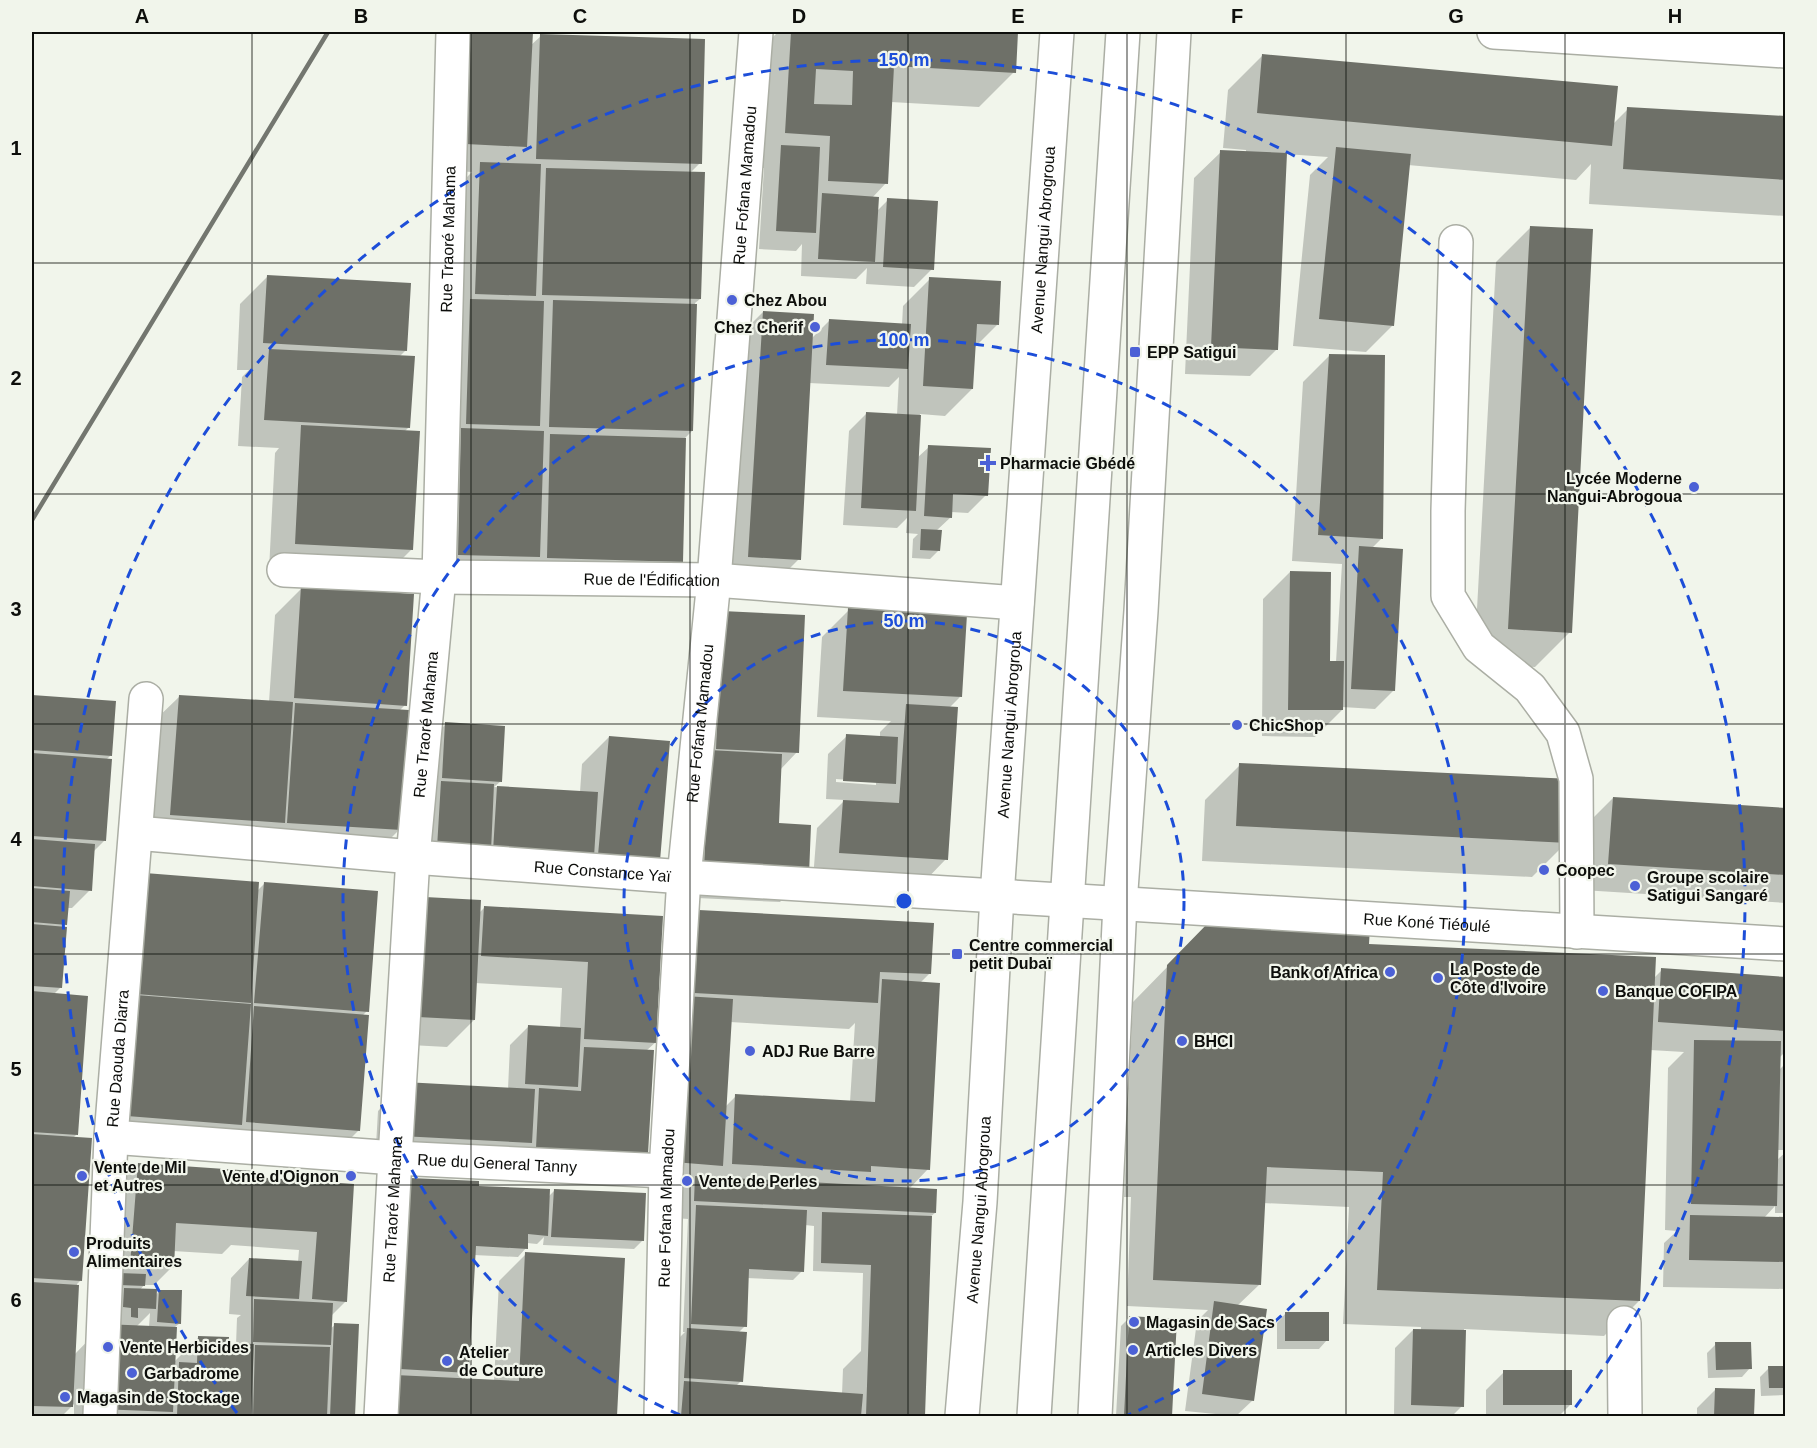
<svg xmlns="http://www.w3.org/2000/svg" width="1817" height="1448" viewBox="0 0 1817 1448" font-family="Helvetica,sans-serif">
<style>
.shadow{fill:#0003;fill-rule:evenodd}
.building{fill:#6e7068;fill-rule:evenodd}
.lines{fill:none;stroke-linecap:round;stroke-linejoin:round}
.minor-casing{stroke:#abaea4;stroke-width:36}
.minor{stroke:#fff;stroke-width:33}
.rail{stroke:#73766f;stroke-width:4.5}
.grid{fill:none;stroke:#0d0e0b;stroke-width:1.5;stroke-opacity:0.55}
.ring{fill:none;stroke:#1d4ed8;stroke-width:3;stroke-dasharray:10 8}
.poi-dot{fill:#4c61d6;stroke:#f1f5eb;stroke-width:2}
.labels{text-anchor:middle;stroke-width:4.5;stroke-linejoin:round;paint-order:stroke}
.street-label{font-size:16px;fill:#0d0e0b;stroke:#f1f5eb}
.poi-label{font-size:16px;font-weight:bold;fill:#0d0e0b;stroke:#f1f5eb;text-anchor:start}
.centre{fill:#1d4ed8;stroke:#f1f5eb;stroke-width:3}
.ring-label{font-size:18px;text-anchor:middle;font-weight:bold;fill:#1d4ed8;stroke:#f1f5eb;stroke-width:4.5;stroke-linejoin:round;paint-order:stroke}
.neatline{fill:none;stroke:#0d0e0b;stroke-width:2}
.grid-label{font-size:20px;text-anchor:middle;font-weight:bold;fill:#0d0e0b}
</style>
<rect width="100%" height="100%" fill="#f1f5eb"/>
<!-- shadow -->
<path class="shadow" d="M466,32H531L530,46L541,36L700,163L690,173L700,299L695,303L692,431L685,438L681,561L654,588L431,581L454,190L472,172L439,170Z
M778,32H1016L1014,72L979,107L891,102L886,183L872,198L877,211L888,200L932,269L914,287L866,284L867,268L856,279L801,276L802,244L796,251L759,249L764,168H751L758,52Z
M1263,55L1613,124L1628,109L1786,117V216L1589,204L1591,164L1576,180L1408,165L1393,325L1366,352L1293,346L1310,175L1328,157L1285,154L1277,349L1250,376L1185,374L1194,178L1221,152L1246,153V150L1223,148L1228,90Z
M1531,227L1570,632L1535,667L1474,664L1496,262Z
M267,277L406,350L399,357L409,427L404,432L412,549L385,576L269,570L275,453L279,448L238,446L242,377L249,370H237L240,304Z
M930,279L997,325L974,348L972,389L945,416L920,414L917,458L929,447L986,495L968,513L951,512V517L936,531L939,550L930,559L912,558L913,539L918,534L906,533L907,518L897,528L843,525L849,431L867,413L897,415L899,377L889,387L809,383L799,559L772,586L722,584L736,339L763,312L811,339L829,321L902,325L903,306Z
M1330,355L1382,538L1372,548L1393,691L1375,709L1342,707V710L1315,737L1262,736L1263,599L1290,572L1329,662H1336L1342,564L1292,561L1303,382Z
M302,588L405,705L399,711L400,829L373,856L144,842L152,723L179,697L269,702L275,615Z
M849,610L960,697L949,708L946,859L920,886L813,879L817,828L845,800L826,799L828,754L847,736L880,738V732L891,721L817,717L822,637ZM836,779L876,782V785L836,782Z
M696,640L797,752L780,770L777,825L807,875L780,902L677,897Z
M32,696L115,703L111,755L106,760L104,841L93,852L90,890L72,908H67L66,924L62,928L61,987L53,995L76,1135L73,1138L80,1281L77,1284L74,1355L103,1325L111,1192L138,1165L252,1182L353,1185L346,1301L331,1316L330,1329L335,1325H357L353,1416H74V1404L63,1415L32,1414ZM231,1245L299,1250L298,1262L249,1259L231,1278L229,1314L241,1315L237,1318L236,1345H227L198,1338L174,1362L175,1327L180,1323L159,1291L156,1295L140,1290L144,1285H154L172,1267L173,1251L222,1254ZM150,1313L149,1327H136Z
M446,724L501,781L494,787L580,792L582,764L609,737L658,860L566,883L467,878V868L420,866L428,742Z
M1240,765L1567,842L1532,877L1202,861L1205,800Z
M1613,798L1786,809V903L1582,890L1586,825Z
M264,884L367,1011L362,1016L359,1130L332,1157L101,1142L119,901L257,891Z
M484,908L662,917L656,1026L668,1014L673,938L700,911L930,973L920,983L928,1169L909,1189L935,1213L930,1217L923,1416H674L669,1348L685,1332H683L688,1219L676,1218L677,1196L682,1191L648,1189L657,1041L646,1051L647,1153L375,1163L378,1111L405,1084L508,1089L510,1045L528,1027L560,1028L562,988L475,983L474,1020L447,1047L392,1044L479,913ZM730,1022L849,1029L855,1023L850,1102L736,1096L725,1107ZM805,1225L814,1226L813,1271L863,1273L861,1351L843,1369L842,1394L736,1386L741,1381L738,1333L745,1326L747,1278L793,1280L802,1271Z
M1368,946L1654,978L1662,970L1786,978V1051L1779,1058V1070L1786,1063V1150H1777V1160L1786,1152V1213H1775V1206L1764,1218H1786V1289L1663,1287L1664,1243L1677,1231L1665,1230L1668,1068L1684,1052L1650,1050L1639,1301L1604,1336L1464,1329L1462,1406L1452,1416H1394L1395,1348L1413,1330H1421V1327L1343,1324L1349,1207L1263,1203L1260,1284L1237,1306L1253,1400L1236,1416L1185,1411L1197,1321L1208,1310L1127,1306L1131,1197H1124L1133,1002L1177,957Z
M478,1187L548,1197L554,1191L643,1240L634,1249L543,1245L544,1237L537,1244L527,1243L526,1248L518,1257L474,1255L468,1372L460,1380L494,1382L499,1281L526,1254L624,1259L616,1416H376Z
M1285,1314L1327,1340L1319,1349H1277V1323Z
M1129,1318L1175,1320L1170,1416H1116L1121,1326Z
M1716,1344L1750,1368L1742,1377L1708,1378L1707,1353Z
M1786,1367V1395L1761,1396L1760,1377L1769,1368Z
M1504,1372L1571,1404L1559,1416H1486V1390Z
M1715,1390L1754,1391L1753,1416H1697V1408Z"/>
<!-- building -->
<path class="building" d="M471,32H533L527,147L466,144Z
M791,32H1018L1016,73L894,66L888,184L828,181L830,136L785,133ZM816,69L853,71L852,105L814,104Z
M540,34L705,39L702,164L536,159Z
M1262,54L1618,86L1612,146L1257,113Z
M1627,107L1786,116V180L1623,169Z
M781,145L820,147L816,233L776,231Z
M1336,147L1411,154L1394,326L1319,319Z
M1220,150L1287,153L1278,350L1211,347Z
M480,162L541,164L536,296L475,294Z
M546,168L705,172L701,299L542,295Z
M822,193L879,197L875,262L818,259Z
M887,198L938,201L934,270L883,267Z
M1530,226L1593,229L1572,633L1508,629Z
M267,275L411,283L407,351L263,343Z
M929,277L1001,281L999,325L977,324L973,389L923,386Z
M470,299L544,301L540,426L466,424Z
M553,300L697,304L693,431L549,427Z
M763,311L814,314L801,560L748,557Z
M829,319L911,324L908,369L826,365Z
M269,349L415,356L410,428L264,420Z
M1329,354L1385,355L1383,539L1318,535Z
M866,412L921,415L916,511L861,508Z
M301,425L420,431L413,550L295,544Z
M461,428L544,431L540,557L458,555Z
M550,434L686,438L683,562L547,558Z
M928,445L991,448L988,496L953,494L952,518L924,516Z
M921,529L942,530L940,551L920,550Z
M1359,546L1403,549L1395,691L1351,689Z
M1290,571L1331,572L1330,661H1344L1343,710H1288Z
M301,586L414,594L407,706L294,698Z
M848,608L967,614L962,697L843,691Z
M722,611L805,615L799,753L716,749Z
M32,695L116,701L112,756L32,750Z
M179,695L293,702L285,823L170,815Z
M295,703L409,710L402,830L287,823Z
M906,704L958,707L948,860L839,853L843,800L899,803Z
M445,722L505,726L502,782L442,778Z
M846,734L898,737L896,784L843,781Z
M609,736L670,741L660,861L598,855Z
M709,750L782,754L779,823L811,825L809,875L704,870Z
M32,753L112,759L106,841L32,836Z
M1239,763L1572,779L1568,843L1236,826Z
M441,781L494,784L491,851L437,848Z
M497,786L598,792L594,857L493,851Z
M1613,797L1786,808V875L1608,864Z
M32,839L95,844L92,891L32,886Z
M145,873L259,882L251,1003L136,994Z
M264,882L378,891L369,1012L254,1003Z
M32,888L70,891L67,925L32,922Z
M425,897L481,900L475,1020L418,1017Z
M484,906L663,916L656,1043L584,1039L588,962L481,956Z
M699,910L934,923L931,974L880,972L878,1003L694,993Z
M1211,920L1370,927L1369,944L1656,957L1640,1301L1377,1290L1383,1172L1359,1171L1267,1167L1261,1285L1153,1280L1167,965Z
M32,924L67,927L62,988L32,986Z
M1661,968L1786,977V1031L1658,1022Z
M882,979L940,983L930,1170L871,1166V1172L732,1164L735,1094L875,1102Z
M32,991L88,996L78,1135L32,1132Z
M136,995L251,1004L242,1125L127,1116Z
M684,996L733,999L723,1166L674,1162Z
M254,1006L369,1015L360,1131L246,1122Z
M528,1025L581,1028L578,1087L525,1084Z
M1694,1040L1781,1041L1777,1206L1691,1204Z
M584,1047L654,1050L648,1154L536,1148L539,1088L581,1091Z
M404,1082L535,1089L532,1143L401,1136Z
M32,1134L92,1138L82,1281L32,1278Z
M138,1163L254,1171L253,1177L354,1184L347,1302L312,1299L317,1232L176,1223L174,1268L130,1265Z
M695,1176L937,1189L936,1213L694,1201Z
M410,1178L479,1181V1186L550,1189L548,1236L528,1234V1249L476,1246L469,1373L400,1369Z
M554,1189L646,1193L644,1241L551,1237Z
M696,1205L807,1210L804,1272L749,1269L747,1327L691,1324Z
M822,1212L932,1216L925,1416H866L871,1265L821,1263Z
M1690,1215L1786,1217V1262L1689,1260Z
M525,1252L625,1258L617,1416H393L395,1375L519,1381Z
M249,1258L302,1261L299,1299L246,1296Z
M119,1273L146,1274L145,1286L119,1285Z
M32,1282L79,1285L73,1407L32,1406Z
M124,1288L157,1289L156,1309L138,1308V1318L131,1317V1308L123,1307Z
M159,1290H182L181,1324L157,1322Z
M254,1299L333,1303L331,1345L253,1342Z
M1214,1301L1267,1309L1254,1401L1202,1394Z
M1285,1312H1329V1341H1285Z
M1129,1316L1177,1319L1172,1416H1124Z
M334,1323L359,1324L355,1416H330Z
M103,1324L177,1327L173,1412L99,1409Z
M687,1328L747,1332L743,1382L684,1378Z
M1413,1329L1466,1330L1464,1407L1411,1405Z
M198,1336L229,1337V1343L254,1344L251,1416H177L179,1362L197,1363Z
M1715,1342H1751L1752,1369L1716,1370Z
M255,1345L330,1347L327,1416H253Z
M1768,1366H1786V1388H1769Z
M1503,1370H1572V1405H1503Z
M684,1381L863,1394L861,1416H681Z
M1715,1388L1755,1389L1754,1416H1714Z"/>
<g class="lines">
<!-- minor casing -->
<g class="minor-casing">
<g id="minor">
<path d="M1494,32L1786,51"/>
<path d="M1456,242L1448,511V596L1479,647L1530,688L1563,733L1576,779L1577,932"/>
<path id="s1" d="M284,570L439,577L714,580L1017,603"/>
<path id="s2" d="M136,833L413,857L684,877L1786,944"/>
<path id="s3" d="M111,1137L395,1158L666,1171"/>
<path d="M1624,1323L1625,1416"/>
<path id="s4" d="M100,1416L111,1137L146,699"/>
<path id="s5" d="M381,1416L395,1158L413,857L439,577L453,32"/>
<path id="s6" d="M661,1416L666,1171L684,877L714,580L756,32"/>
<path id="s7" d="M962,1416L980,1202L997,896L1057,32"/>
<path d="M1034,1416L1123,32"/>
<path d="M1095,1416L1120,904L1141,611L1174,32"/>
</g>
</g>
<!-- minor -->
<use href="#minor" class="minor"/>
<!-- rail -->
<path class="rail" d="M32,520L328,32"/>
</g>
<!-- grid -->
<path class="grid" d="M252,32V1416M471,32V1416M690,32V1416M908,32V1416M1127,32V1416M1346,32V1416M1565,32V1416M32,263H1786M32,494H1786M32,724H1786M32,954H1786M32,1185H1786"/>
<!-- distance rings -->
<g class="ring">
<circle cx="904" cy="901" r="280"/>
<path d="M680 1415A561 561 0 1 1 1128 1415"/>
<path d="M237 1413A841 841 0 1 1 1571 1413"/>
</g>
<!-- markers -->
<g class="poi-dot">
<circle cx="732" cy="300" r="6"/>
<circle cx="815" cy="327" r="6"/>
<rect x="1129" y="346" width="12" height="12" rx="3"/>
<path d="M985 454h6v6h6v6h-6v6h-6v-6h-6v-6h6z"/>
<circle cx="1694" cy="487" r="6"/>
<circle cx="1237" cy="725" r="6"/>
<circle cx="1544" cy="870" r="6"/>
<circle cx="1635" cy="886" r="6"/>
<rect x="951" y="948" width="12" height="12" rx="3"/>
<circle cx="1390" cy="972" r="6"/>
<circle cx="1438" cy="978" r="6"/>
<circle cx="1603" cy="991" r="6"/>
<circle cx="1182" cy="1041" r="6"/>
<circle cx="750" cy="1051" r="6"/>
<circle cx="82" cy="1176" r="6"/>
<circle cx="351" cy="1176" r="6"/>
<circle cx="687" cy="1181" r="6"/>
<circle cx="74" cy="1252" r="6"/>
<circle cx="1134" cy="1322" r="6"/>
<circle cx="108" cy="1347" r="6"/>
<circle cx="1133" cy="1350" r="6"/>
<circle cx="447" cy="1361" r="6"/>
<circle cx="132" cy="1373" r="6"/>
<circle cx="65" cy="1397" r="6"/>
</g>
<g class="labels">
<!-- street labels -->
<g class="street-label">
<text dy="6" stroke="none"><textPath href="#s6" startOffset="1234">Rue Fofana Mamadou</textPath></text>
<text dy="6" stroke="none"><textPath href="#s5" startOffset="1179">Rue Traoré Mahama</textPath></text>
<text dy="6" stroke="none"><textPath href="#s7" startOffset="1179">Avenue Nangui Abrogroua</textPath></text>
<text dy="6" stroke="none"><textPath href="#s1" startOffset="368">Rue de l'Édification</textPath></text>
<text dy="6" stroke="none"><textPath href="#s6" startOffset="694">Rue Fofana Mamadou</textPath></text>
<text dy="6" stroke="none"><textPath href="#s5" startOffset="693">Rue Traoré Mahama</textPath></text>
<text dy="6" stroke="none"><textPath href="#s7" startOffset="693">Avenue Nangui Abrogroua</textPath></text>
<text dy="6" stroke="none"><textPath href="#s2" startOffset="468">Rue Constance Yaï</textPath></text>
<text dy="6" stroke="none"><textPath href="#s2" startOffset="1294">Rue Koné Tiéoulé</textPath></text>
<text dy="6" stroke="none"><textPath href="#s4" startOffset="358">Rue Daouda Diarra</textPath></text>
<text dy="6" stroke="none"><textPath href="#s3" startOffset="387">Rue du General Tanny</textPath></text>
<text dy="6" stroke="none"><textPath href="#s6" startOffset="208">Rue Fofana Mamadou</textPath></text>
<text dy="6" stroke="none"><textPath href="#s5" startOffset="207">Rue Traoré Mahama</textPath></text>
<text dy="6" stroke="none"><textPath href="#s7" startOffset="207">Avenue Nangui Abrogroua</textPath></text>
</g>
<!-- poi labels -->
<g class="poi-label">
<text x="744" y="306">Chez Abou</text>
<text x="803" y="333" text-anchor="end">Chez Cherif</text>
<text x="1147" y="358">EPP Satigui</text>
<text x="1000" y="469">Pharmacie Gbédé</text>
<text x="1682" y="484" text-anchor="end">Lycée Moderne<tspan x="1682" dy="18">Nangui-Abrogoua</tspan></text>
<text x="1249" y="731">ChicShop</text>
<text x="1556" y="876">Coopec</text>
<text x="1647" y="883">Groupe scolaire<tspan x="1647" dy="18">Satigui Sangaré</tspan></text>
<text x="969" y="951">Centre commercial<tspan x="969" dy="18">petit Dubaï</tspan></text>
<text x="1450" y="975">La Poste de<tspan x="1450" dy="18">Côte d'Ivoire</tspan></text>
<text x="1378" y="978" text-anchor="end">Bank of Africa</text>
<text x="1615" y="997">Banque COFIPA</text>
<text x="1194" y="1047">BHCI</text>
<text x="762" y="1057">ADJ Rue Barre</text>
<text x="94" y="1173">Vente de Mil<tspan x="94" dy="18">et Autres</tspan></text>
<text x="339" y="1182" text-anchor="end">Vente d'Oignon</text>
<text x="699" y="1187">Vente de Perles</text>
<text x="86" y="1249">Produits<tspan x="86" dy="18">Alimentaires</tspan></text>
<text x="1146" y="1328">Magasin de Sacs</text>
<text x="120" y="1353">Vente Herbicides</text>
<text x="1145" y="1356">Articles Divers</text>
<text x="459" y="1358">Atelier<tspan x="459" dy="18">de Couture</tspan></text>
<text x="144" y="1379">Garbadrome</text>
<text x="77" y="1403">Magasin de Stockage</text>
</g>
</g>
<circle cx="904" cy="901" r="9" class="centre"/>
<g class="ring-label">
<text x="904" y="66">150 m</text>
<text x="904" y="346">100 m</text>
<text x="904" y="627">50 m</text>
</g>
<!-- border -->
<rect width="1817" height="1448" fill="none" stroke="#f1f5eb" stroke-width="66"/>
<rect x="33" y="33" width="1751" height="1382" class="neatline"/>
<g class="grid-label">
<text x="142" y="23">A</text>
<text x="361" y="23">B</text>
<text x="580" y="23">C</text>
<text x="799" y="23">D</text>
<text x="1018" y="23">E</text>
<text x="1237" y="23">F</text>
<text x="1456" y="23">G</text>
<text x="1675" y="23">H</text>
<text x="16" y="155">1</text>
<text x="16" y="385">2</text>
<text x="16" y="616">3</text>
<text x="16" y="846">4</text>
<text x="16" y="1076">5</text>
<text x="16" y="1307">6</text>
</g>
</svg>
